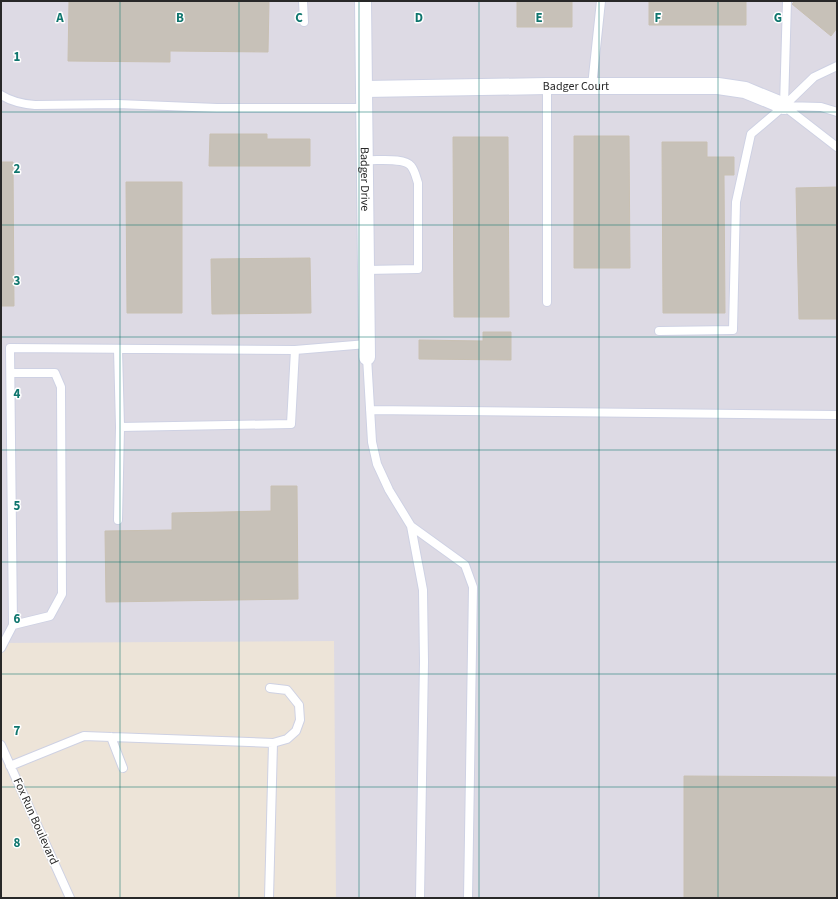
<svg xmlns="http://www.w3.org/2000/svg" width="838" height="899" viewBox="0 0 838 899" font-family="'Source Sans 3',sans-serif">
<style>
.industrial{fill:#dddae4}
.building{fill:#c7c1b8;stroke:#c8c0b2}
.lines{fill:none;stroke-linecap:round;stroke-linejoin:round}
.service-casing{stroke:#ced1e3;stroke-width:10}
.minor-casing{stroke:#ced1e3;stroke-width:18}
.service{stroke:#fff;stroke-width:8}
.minor{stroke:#fff;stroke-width:16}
.grid{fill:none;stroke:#0f766e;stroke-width:1;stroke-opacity:0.55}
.labels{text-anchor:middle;stroke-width:3;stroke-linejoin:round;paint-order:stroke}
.street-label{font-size:12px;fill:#282828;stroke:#fff}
.grid-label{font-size:13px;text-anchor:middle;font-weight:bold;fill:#0f766e;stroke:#fff;stroke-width:3;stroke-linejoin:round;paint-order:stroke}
</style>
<rect width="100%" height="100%" fill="#ede4d8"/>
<!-- industrial -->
<path class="industrial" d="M1,1H837V898H336L334,641L1,643Z"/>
<!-- building -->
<path class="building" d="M69,1H269L268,52L170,51V62L68,61Z
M517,1H572V27H517Z
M649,1H746V25H649Z
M795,1H837V28L831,36L792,4Z
M210,134H267V139H310V166H209Z
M574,136H629L630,268H574Z
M453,137H508L509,317H454Z
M662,142H707V157H734V175H724L725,313H663Z
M1,162H13L14,306H1Z
M126,182H182V313H127Z
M837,187V319H799L796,188Z
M310,258L311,313L212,314L211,259Z
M483,332H511V360L419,359V340L483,341Z
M271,486H297L298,599L106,602L105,531L172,530V513L271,511Z
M684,776L837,777V898H684Z"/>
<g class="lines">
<!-- service casing -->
<g class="service-casing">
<path id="service" d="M303,1L304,22
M547,86V302
M592,86L601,1
M1,95C12,102 22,104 35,105L118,104L217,108H365
M784,106L787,1
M784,106L837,147
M784,106L821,107L837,112
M365,160C377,161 404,157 411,166C415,171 416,177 418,183V269L366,270
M659,331L733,330L736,202L751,134L784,106L814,77L837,66
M118,349L120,427L291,424L295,350
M367,357L372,442L377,464L389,490L411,526L423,590L424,662L420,898
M11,373H55L61,387L62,594L50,616L13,625
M370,410L837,415
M118,520L120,427
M411,526L465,565L473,587L468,898
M1,648L13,625L10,348L295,350L367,344
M270,688L287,690L299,705L300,720L296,731L287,739L273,743
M111,737L123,768
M1,745L70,898
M10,766L84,736L273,743L269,898"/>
</g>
<!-- minor casing -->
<g class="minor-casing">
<g id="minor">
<path id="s1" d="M363,1L367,357"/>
<path id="s2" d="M365,89L547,86H718L745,90L784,106"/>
</g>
</g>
<!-- service -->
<use href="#service" class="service"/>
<!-- minor -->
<use href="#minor" class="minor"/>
</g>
<!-- grid -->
<path class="grid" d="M120,1V898M239,1V898M359,1V898M479,1V898M599,1V898M718,1V898M1,112H837M1,225H837M1,337H837M1,450H837M1,562H837M1,674H837M1,787H837"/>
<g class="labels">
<!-- street labels -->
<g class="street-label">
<text dy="4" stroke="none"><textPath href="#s2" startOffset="211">Badger Court</textPath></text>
<text dy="4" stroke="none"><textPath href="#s1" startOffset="178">Badger Drive</textPath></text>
<text transform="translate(36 821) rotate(66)" y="4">Fox Run Boulevard</text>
</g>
</g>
<g class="grid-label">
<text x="60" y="22">A</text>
<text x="180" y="22">B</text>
<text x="299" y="22">C</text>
<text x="419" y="22">D</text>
<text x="539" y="22">E</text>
<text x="658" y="22">F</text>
<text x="778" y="22">G</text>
<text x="17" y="61">1</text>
<text x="17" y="173">2</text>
<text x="17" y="285">3</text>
<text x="17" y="398">4</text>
<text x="17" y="510">5</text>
<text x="17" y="623">6</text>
<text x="17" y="735">7</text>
<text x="17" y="847">8</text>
</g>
<!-- border -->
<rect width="838" height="899" fill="none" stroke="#282828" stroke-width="4"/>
</svg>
